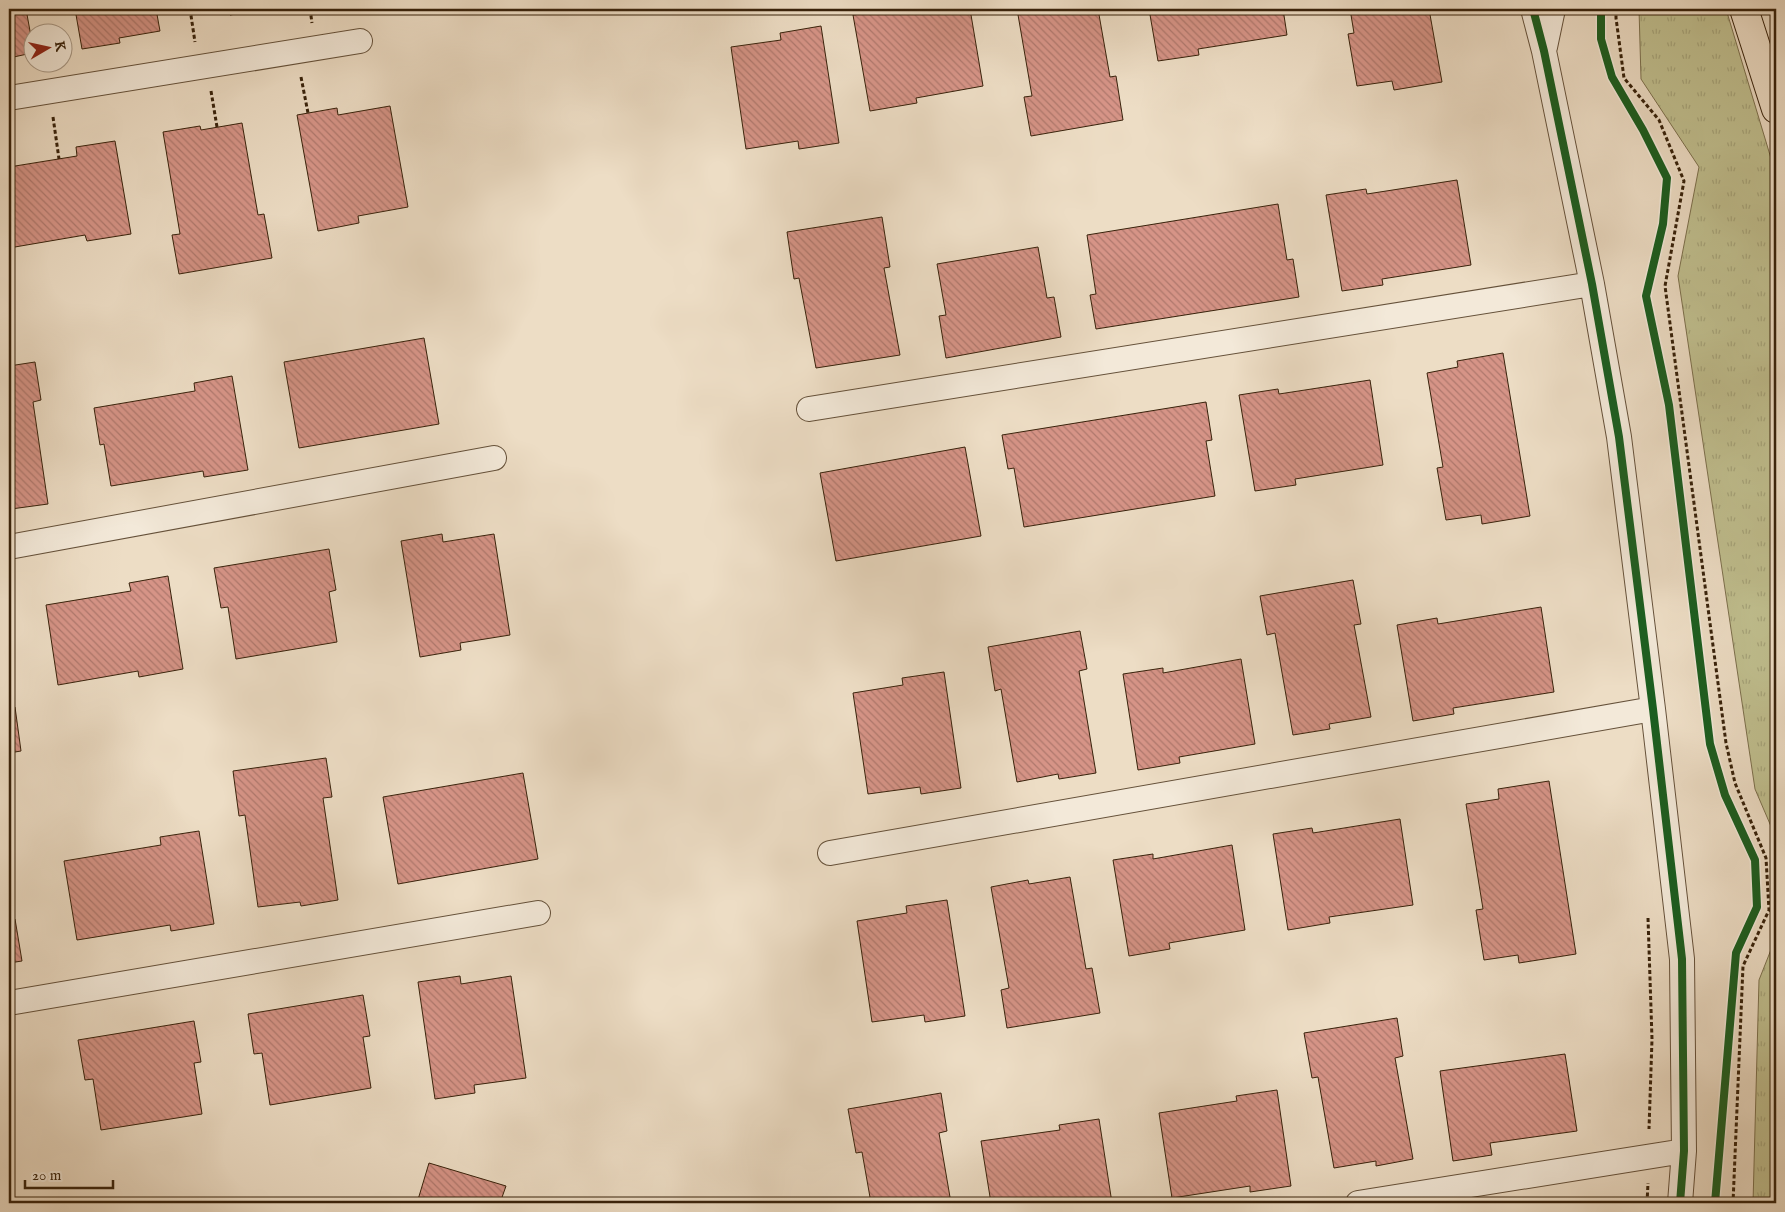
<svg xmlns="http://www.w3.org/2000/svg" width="1785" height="1212" viewBox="0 0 1785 1212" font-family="'IM FELL English',serif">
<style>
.grass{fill:url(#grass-tufts);stroke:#7c704d}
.building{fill:url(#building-back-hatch);stroke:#38220b}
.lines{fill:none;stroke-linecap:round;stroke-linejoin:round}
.street-casing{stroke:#65513a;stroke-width:26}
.primary-casing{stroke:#38220b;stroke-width:30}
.path{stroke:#38220b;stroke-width:3;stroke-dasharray:4 2.5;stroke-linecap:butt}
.street{stroke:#f3e9d9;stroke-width:24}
.primary{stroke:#edddc5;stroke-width:28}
.cycleway-casing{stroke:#f3e9d9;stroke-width:11}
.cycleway{stroke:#1b5e20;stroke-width:8}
</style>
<defs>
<pattern id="grass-tufts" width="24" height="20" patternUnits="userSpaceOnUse" patternTransform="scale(1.25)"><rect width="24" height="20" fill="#c0bf8f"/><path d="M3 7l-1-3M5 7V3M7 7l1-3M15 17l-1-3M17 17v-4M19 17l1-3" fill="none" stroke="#a6a47a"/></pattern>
<pattern id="building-back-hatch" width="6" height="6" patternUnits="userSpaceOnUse" patternTransform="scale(1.25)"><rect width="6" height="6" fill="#d69487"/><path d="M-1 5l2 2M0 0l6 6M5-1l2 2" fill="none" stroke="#af786d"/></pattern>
</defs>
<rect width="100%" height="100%" fill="#edddc5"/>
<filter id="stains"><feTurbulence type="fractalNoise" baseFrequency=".004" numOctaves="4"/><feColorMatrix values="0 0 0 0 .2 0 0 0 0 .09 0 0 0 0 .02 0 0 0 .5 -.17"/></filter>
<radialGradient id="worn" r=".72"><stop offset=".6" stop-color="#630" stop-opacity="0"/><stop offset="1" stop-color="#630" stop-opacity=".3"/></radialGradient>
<!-- grass -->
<path class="grass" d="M1639,9H1726L1776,175V838L1755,789L1678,276L1699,167L1641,79Z
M1776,937V1203H1753L1759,980Z"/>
<!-- building -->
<path class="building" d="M9,9H26L32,42V53L9,58Z
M75,9H156L160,31L119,38L120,43L82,49Z
M229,9H265L230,15Z
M892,9H903V13L926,9H970L983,86L916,98L917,103L870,111L853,15Z
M1017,9H1098L1110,77L1116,76L1123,120L1031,136L1024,97L1032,96Z
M1149,9H1283L1287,35L1198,49L1199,55L1158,61Z
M1350,9H1429L1442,82L1394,90L1392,81L1357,86L1348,34L1354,33Z
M821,26L839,143L799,149L798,141L746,149L731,47L781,40L780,33Z
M390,106L408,207L358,216L359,223L318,231L297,115L337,108L338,115Z
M242,123L258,215L264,214L272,258L179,274L172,235L180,234L163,132L200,126L201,130Z
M115,141L131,234L87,241L85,235L9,248V167L77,156L76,147Z
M1457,180L1471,265L1382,279L1383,285L1342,291L1326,195L1366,189L1367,194Z
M1278,204L1287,260L1293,259L1299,297L1096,329L1090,295L1096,294L1087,235Z
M882,217L890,267L884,268L900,355L816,368L799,278L794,279L787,232Z
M1038,247L1047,298L1054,297L1061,337L946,358L939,316L946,315L937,264Z
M424,338L439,424L299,448L284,362Z
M1503,353L1530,516L1482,524L1481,515L1446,520L1437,468L1443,467L1427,373L1458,367L1457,361Z
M35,362L41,400L33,402L48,504L11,509L10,505H9V366Z
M232,376L248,470L204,477L203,471L111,486L104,444L100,445L94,408L195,391L194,383Z
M1370,380L1383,465L1295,479L1296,485L1255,491L1239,395L1278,389L1279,394Z
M1206,402L1212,440L1206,441L1215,496L1024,527L1014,468L1008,469L1002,435Z
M965,447L981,536L836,561L820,473Z
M442,534L443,542L494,534L510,635L460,643L461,650L420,657L401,541Z
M329,549L336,590L329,592L337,642L236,659L228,607L221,608L214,568Z
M168,576L183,669L139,677L138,671L58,685L46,605L131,591L129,583Z
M1353,580L1361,624L1354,625L1371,717L1329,724L1330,729L1293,735L1275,633L1267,635L1260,596Z
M1541,607L1554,692L1453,708L1454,714L1413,721L1397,625L1437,618L1438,624Z
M1080,631L1087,669L1079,671L1096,773L1059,779L1058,774L1017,782L1001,689L995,691L988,647Z
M1241,659L1255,744L1179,757L1180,763L1138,770L1123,674L1163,668V673Z
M944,672L961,788L921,794L920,787L868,794L853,693L903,685L902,678Z
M9,706V708L15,707L21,751L9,753Z
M326,758L332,797L323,798L338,900L301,906L300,902L258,907L245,815L239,816L233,771Z
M523,773L538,859L398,884L383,797Z
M1549,781L1576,954L1519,963L1518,955L1484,960L1476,910L1483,909L1466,804L1499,799L1498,789Z
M1400,819L1413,905L1329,917L1330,923L1288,930L1273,834L1312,828L1313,833Z
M199,831L214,924L171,931L170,925L77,940L64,861L161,845L160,837Z
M1232,845L1245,930L1169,943L1170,949L1129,956L1113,860L1153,854V859Z
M1070,877L1086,969L1092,968L1100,1013L1007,1028L1001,990L1009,988L991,887L1028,880L1029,884Z
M947,900L965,1016L925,1022L924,1015L872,1022L857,921L907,913L906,906Z
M15,919L22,961L9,963V920Z
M460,976L461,984L511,976L526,1078L474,1085L475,1093L435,1099L418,982Z
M363,995L370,1036L363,1037L371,1088L270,1105L262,1053L254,1054L248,1014Z
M1397,1018L1403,1056L1395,1058L1413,1159L1376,1166V1161L1334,1168L1318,1077L1312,1078L1304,1033Z
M194,1021L201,1062L194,1063L202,1114L101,1130L93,1079L85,1080L78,1040Z
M1565,1054L1577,1131L1490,1143L1492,1155L1453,1161L1440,1071Z
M1277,1090L1291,1186L1250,1192V1186L1172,1198L1159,1113L1237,1101L1236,1096Z
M941,1093L947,1131L939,1133L951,1203H871L862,1152L856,1153L848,1109Z
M1099,1119L1112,1203H991L981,1141L1060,1130L1059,1125Z
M429,1163L506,1186L500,1203H417Z"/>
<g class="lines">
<!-- street casing -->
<g class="street-casing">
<path id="street" d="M1533,9L1544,51L1592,284L1619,437L1653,709L1682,959L1684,1151L1680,1203
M1545,47L1553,9
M9,98L360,41
M809,409L1592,284
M9,547L494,458
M830,853L1653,709
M9,1003L538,913
M1358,1203L1684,1151"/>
</g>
<!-- primary casing -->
<g class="primary-casing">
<path id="primary" d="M1744,9L1776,109"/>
</g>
<!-- path -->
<path class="path" d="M190,9L195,42
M310,9L312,23
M1616,9V18L1624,78L1659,120L1684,181L1665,286L1726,743L1735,783L1766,858L1769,910L1743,966L1733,1203
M301,77L308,113
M211,91L217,127
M53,117L59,159
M1648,918L1652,1039L1649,1129
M1647,1203L1648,1183"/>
<!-- street -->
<use href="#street" class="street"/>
<!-- primary -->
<use href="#primary" class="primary"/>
<!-- cycleway casing -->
<g class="cycleway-casing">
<path id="cycleway" d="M1533,9L1544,51L1592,284L1619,437L1653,709L1682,959L1684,1151L1680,1203
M1601,9V39L1612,77L1643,130L1667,178L1663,224L1646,296L1669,405L1710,744L1725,795L1755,860L1757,907L1736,953L1715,1203"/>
</g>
<!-- cycleway -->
<use href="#cycleway" class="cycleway"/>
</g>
<!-- margin -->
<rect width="1785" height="1212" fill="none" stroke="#edddc5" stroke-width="30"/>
<rect x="10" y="10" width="1765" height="1192" fill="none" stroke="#38220b" stroke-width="2.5"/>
<rect x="15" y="15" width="1755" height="1182" fill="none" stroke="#38220b"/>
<!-- north arrow -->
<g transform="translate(48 48) rotate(81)"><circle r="24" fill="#f3e9d9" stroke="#a89987"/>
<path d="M0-4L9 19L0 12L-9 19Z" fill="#8f2418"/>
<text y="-8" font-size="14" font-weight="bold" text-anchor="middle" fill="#38220b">K</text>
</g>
<!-- scale -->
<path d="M25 1180v8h88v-8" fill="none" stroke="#38220b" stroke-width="2.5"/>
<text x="32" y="1180" font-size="15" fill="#38220b" stroke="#f3e9d9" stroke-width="4" paint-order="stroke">20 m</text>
<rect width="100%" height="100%" filter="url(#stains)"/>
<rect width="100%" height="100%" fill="url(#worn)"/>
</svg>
